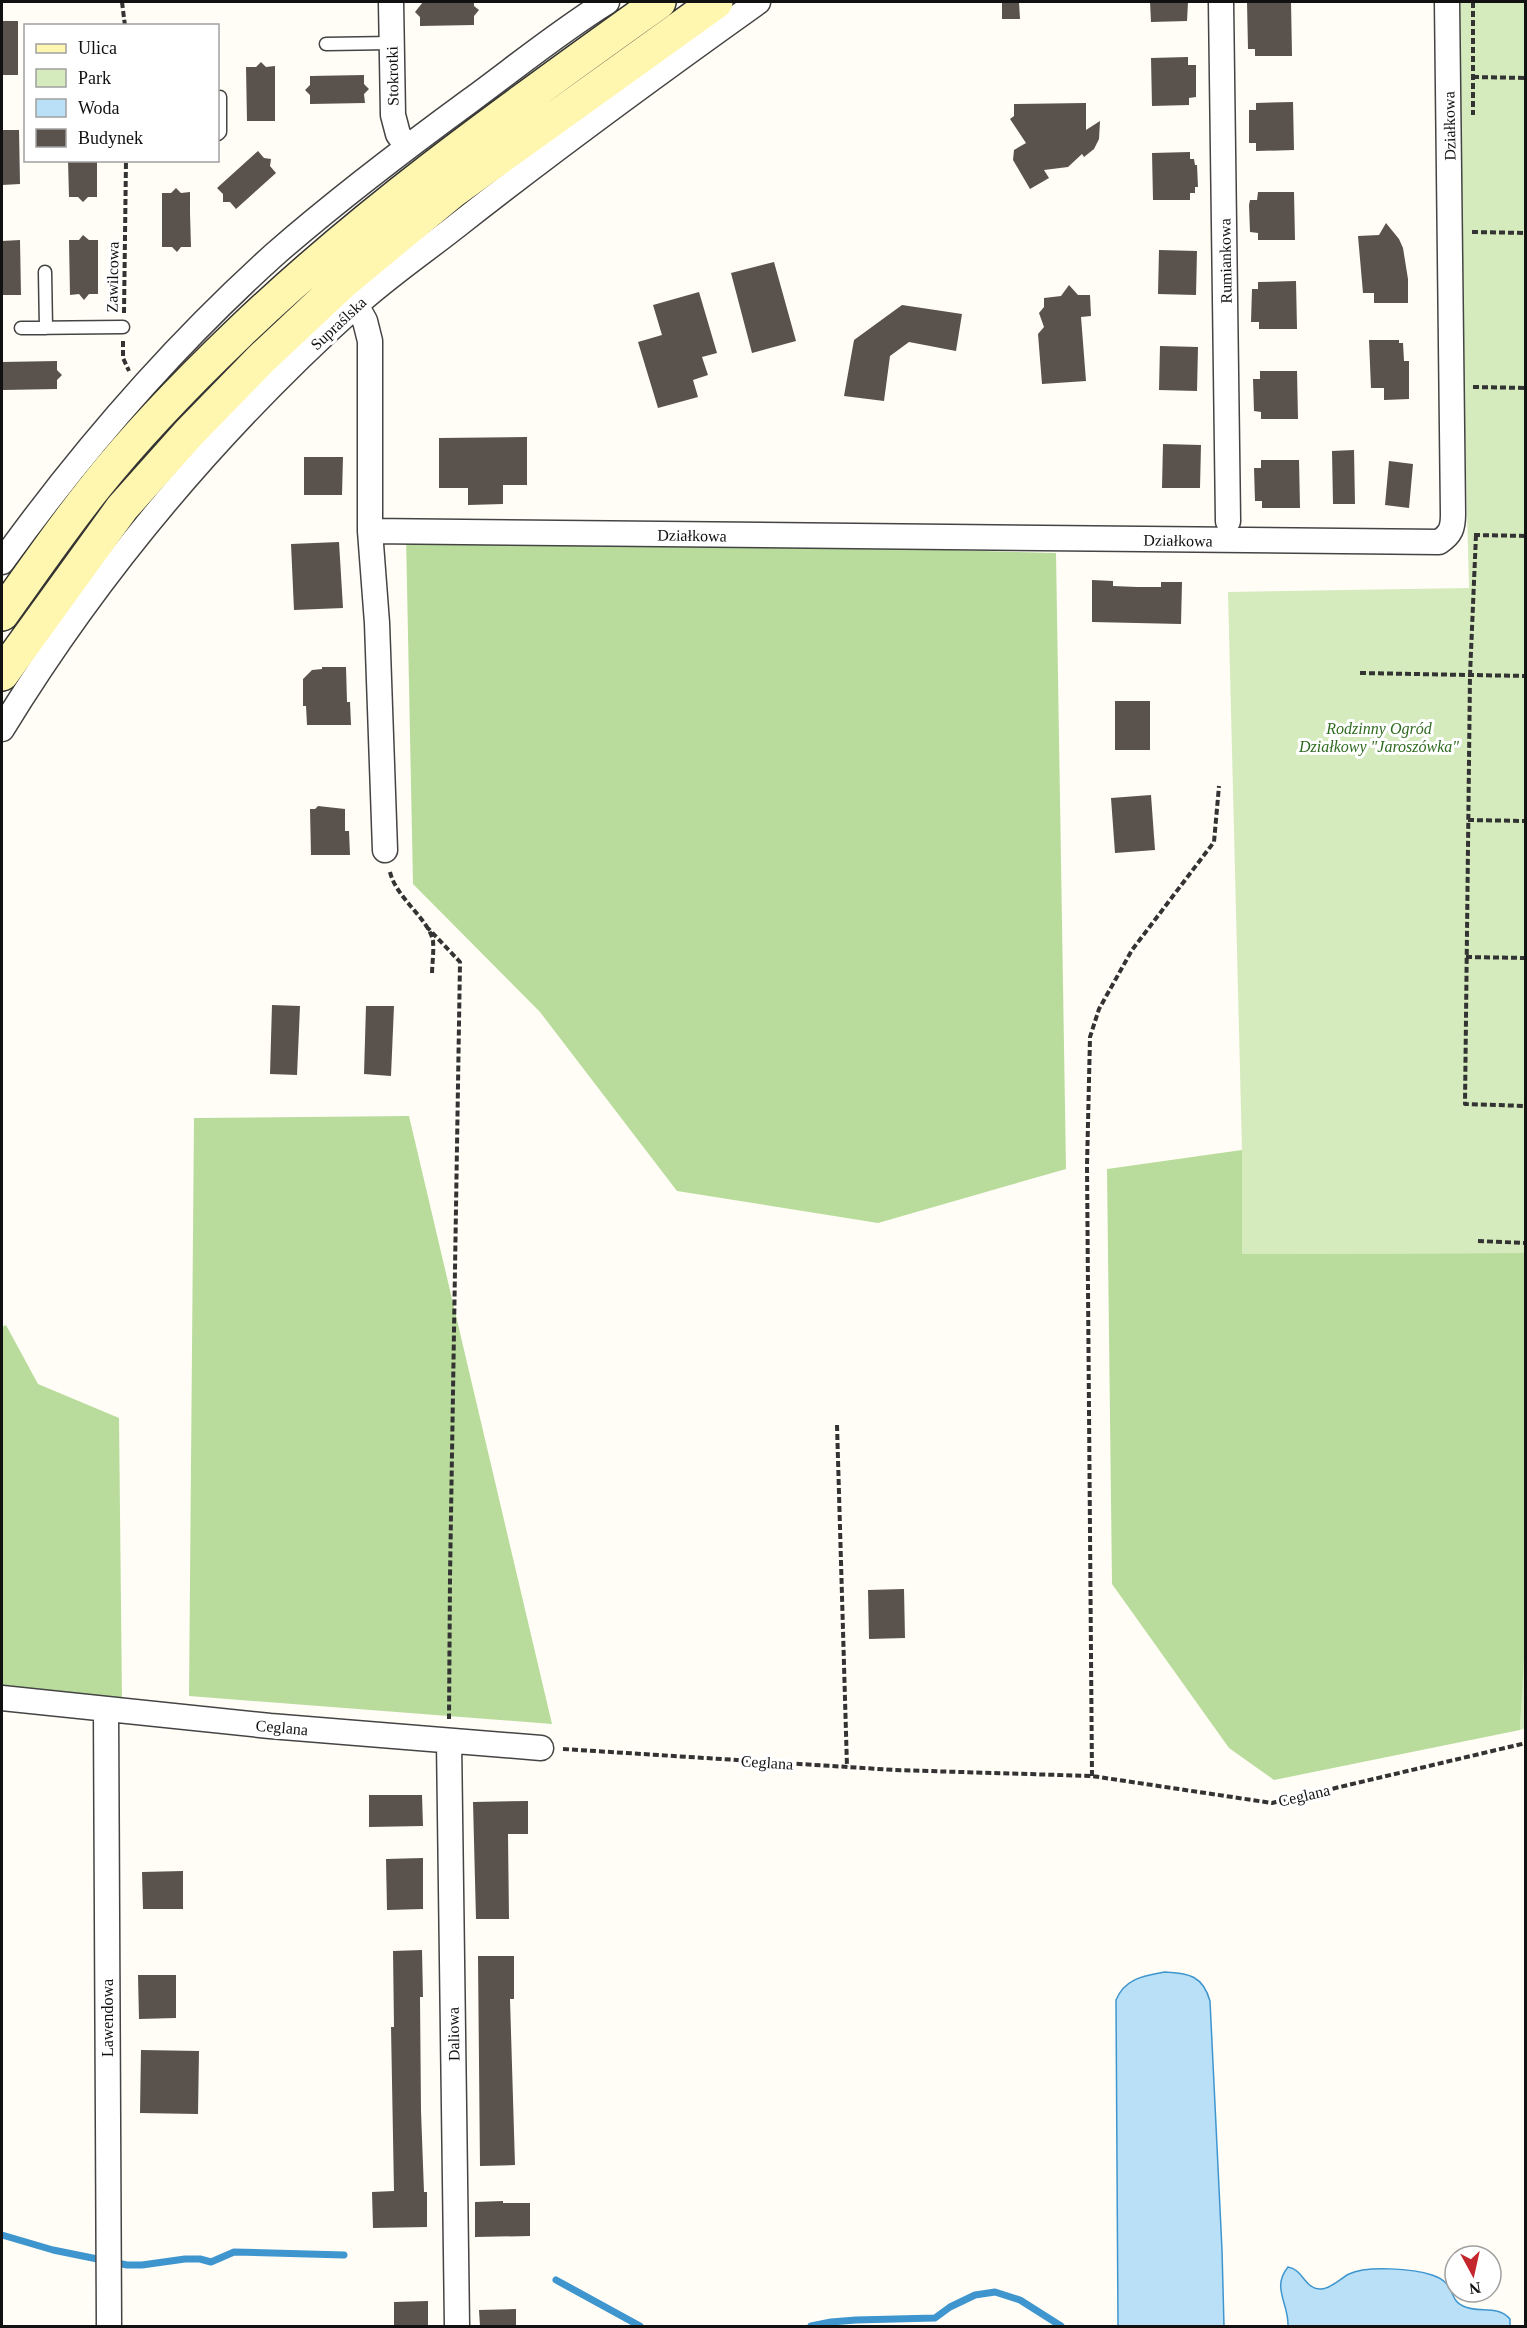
<svg xmlns="http://www.w3.org/2000/svg" width="1527" height="2328" viewBox="0 0 1527 2328" font-family="Georgia,serif">
<style>
.green{fill:#d5ebbd}
.forest{fill:#b9dc9c}
.water{fill:#b9e0f7;stroke:#3f96cf;stroke-width:1.5}
.lines{fill:none;stroke-linecap:round;stroke-linejoin:round}
.stream{stroke:#3f96cf;stroke-width:7}
.building{fill:#5a524d}
.service-casing{stroke:#444;stroke-width:15}
.minor-casing{stroke:#444;stroke-width:27}
.secondary-casing{stroke:#333;stroke-width:36}
.path{stroke:#333;stroke-width:4;stroke-dasharray:6 3;stroke-linecap:butt}
.service{stroke:#fff;stroke-width:12}
.minor{stroke:#fff;stroke-width:24}
.secondary{stroke:#fff6b0;stroke-width:33}
.labels{text-anchor:middle;stroke-width:6;stroke-linejoin:round;paint-order:stroke}
.street-label{font-size:16px;fill:#111;stroke:#fff}
.park-label{font-size:16px;font-style:italic;fill:#2f6b1f;stroke:#fff}
</style>
<rect width="100%" height="100%" fill="#fffdf5"/>
<!-- green -->
<path class="green" d="M1458,2H1525V1253L1242,1254V1150L1228,592L1469,588L1459,203Z
M1525,1621L1526,1728L1520,1730Z"/>
<!-- forest -->
<path class="forest" d="M406,535L1056,553L1066,1169L878,1223L677,1191L540,1012L413,884Z
M409,1116L552,1724L189,1696L194,1118Z
M1242,1150V1254L1525,1253L1526,1621L1520,1730L1274,1780L1229,1748L1112,1584L1107,1169Z
M6,1325L38,1384L119,1418L122,1699L2,1688V1327Z"/>
<!-- water -->
<path class="water" d="M1165,1972C1189,1973 1203,1976 1210,2001L1222,2250L1224,2326H1118L1116,2000C1125,1978 1144,1976 1165,1972Z
M1288,2267C1303,2269 1305,2290 1321,2289C1331,2289 1341,2278 1349,2274C1367,2265 1414,2269 1432,2275C1457,2283 1448,2300 1463,2306C1479,2314 1497,2304 1510,2319V2326H1288C1289,2303 1271,2288 1288,2267Z"/>
<g class="lines">
<!-- stream -->
<path class="stream" d="M2,2235L53,2250L127,2265H142L185,2259H200L211,2262L234,2252L344,2255
M556,2280L640,2326
M811,2326L831,2322L856,2320L935,2318L950,2307L975,2295L995,2292L1020,2300L1061,2326"/>
</g>
<!-- building -->
<path class="building" d="M423,2H474V6L479,10L474,16V25L420,26V17L415,12Z
M1002,2H1019L1020,19H1002Z
M1150,2H1188L1187,21L1151,22Z
M1247,2H1291L1292,56H1255V49H1248Z
M2,21H18V75H2Z
M1188,57V65H1196V97L1189,98V105L1152,106L1151,58Z
M261,62L266,67L275,66V121H247L246,67H256Z
M364,75V84L369,89L364,94L365,103L310,104V95L305,90L310,85V76Z
M1293,102L1294,150L1256,151V143H1249V110H1256V103Z
M1086,103V130L1100,121L1099,139L1094,149L1084,157L1082,154L1068,167L1044,170L1049,178L1030,189L1013,160L1014,150L1026,143L1010,119L1014,116V104Z
M2,130H19L20,184L2,185Z
M258,151L264,158L271,159L270,166L276,173L236,209L230,202H223V194L217,188Z
M1190,152V159H1194L1195,165H1197L1198,187H1195V193H1190V200H1153L1152,153Z
M68,160H97V197H88L83,202L78,197H69Z
M176,188L181,193L190,192V213L191,247H181L177,252L172,247H162V193H171Z
M1258,192H1294L1295,240H1258V233L1250,232L1249,205L1250,200H1257Z
M1386,223L1399,239L1403,248L1408,279V303H1374V293H1363L1358,236L1379,235Z
M83,235L89,240H98V294H89L84,300L79,294L70,295L69,240H79Z
M20,240L21,295H2V241Z
M1159,250L1197,251L1196,295L1158,294Z
M774,262L796,341L752,353L731,273Z
M1296,281L1297,329H1259V322H1251L1252,289H1258V282Z
M1069,285L1078,295H1090L1091,316L1081,317L1086,381L1042,384L1038,334L1044,327L1039,313L1044,307V298L1061,296Z
M699,292L717,353L702,357L708,375L693,380L698,397L658,408L638,342L662,335L653,305Z
M902,305L962,314L956,351L909,342L890,356L884,401L844,396L854,340Z
M1369,340H1399V343H1403L1404,361H1409V399L1384,400V388H1371Z
M1160,346L1198,347L1197,391L1159,390Z
M57,361V370L62,375L57,380V389L3,390L2,362Z
M1260,371H1297L1298,419H1261V412L1254,411L1253,379H1260Z
M527,437V485H503V504L468,505V488H439V438Z
M1163,444L1201,445L1200,488H1162Z
M1354,450L1355,504H1333L1332,451Z
M304,457H343L342,495H304Z
M1261,460H1299L1300,508H1262V501H1255L1254,468H1261Z
M1389,461L1413,464L1409,508L1385,505Z
M339,542L343,608L294,610L291,544Z
M1092,580L1113,581V586L1137,587H1161V582H1182L1181,624L1092,622Z
M322,667H346L347,702H350L351,725H307L306,706H303V679L312,670L322,669Z
M1115,701H1150V750H1115Z
M1151,795L1155,850L1115,853L1111,798Z
M318,806L345,809V831H349L350,855H311L310,809H315Z
M272,1005L300,1006L297,1075L270,1074Z
M366,1006H394L391,1076L364,1074Z
M904,1589L905,1638L869,1639L868,1590Z
M369,1795H422L423,1826L369,1827Z
M528,1801V1834H508L509,1919H476L473,1802Z
M423,1858V1909L387,1910L386,1859Z
M183,1871V1909H143L142,1872Z
M422,1950L423,1997H420L421,2111L424,2192H427V2227L373,2228L372,2192L394,2191L391,2027H394L393,1951Z
M478,1956H514V1999H510L515,2165L480,2166Z
M138,1975H176V2018L139,2019Z
M141,2050L199,2051L198,2114L140,2113Z
M503,2201V2203H530V2236L475,2237V2202Z
M428,2301V2326H394V2302Z
M516,2309V2326H480L479,2310Z"/>
<g class="lines">
<!-- service casing -->
<g class="service-casing">
<path id="service" d="M326,44L392,43
M218,134L220,132V97
M45,272L46,328
M21,328L123,327"/>
</g>
<!-- minor casing -->
<g class="minor-casing">
<path id="minor" d="M391,2L393,115L398,134L407,147
M1221,2L1228,521
M356,305L365,321L370,341V531L377,623L385,850
M370,531L1439,542C1451,534 1453,528 1453,514L1447,2
M2,562C82,451 173,346 275,254C338,199 404,149 471,100C516,67 560,31 607,2
M2,729C98,572 219,429 355,306C388,276 425,251 459,224C557,147 657,74 758,2
M2,1698L270,1726L541,1748
M106,1709L109,2326
M449,1741L457,2326"/>
</g>
<!-- secondary casing -->
<g class="secondary-casing">
<path id="secondary" d="M2,614C33,571 63,527 96,486C139,432 189,381 239,333C368,209 514,106 659,2
M2,674L122,508L189,433L261,359L343,282L453,191L716,2"/>
</g>
<!-- path -->
<path class="path" d="M122,2L125,26
M1473,2V115
M1473,77L1526,78
M1472,232L1526,233
M124,313L126,160
M123,341V358L129,371
M1473,387L1526,388
M1476,533V535L1526,536
M1476,535L1470,675L1465,1104L1526,1106
M1360,673L1526,676
M1468,820L1526,821
M390,872C396,898 429,919 433,941C434,952 432,965 432,975
M426,926L460,962L450,1577L449,1719
M1466,957L1526,958
M1478,1241L1526,1243
M837,1425L847,1767
M563,1749L895,1770L1092,1776L1272,1803L1526,1743
M1092,1776L1087,1166L1090,1037L1099,1009L1132,950L1214,842L1219,786"/>
<!-- service -->
<use href="#service" class="service"/>
<!-- minor -->
<use href="#minor" class="minor"/>
<!-- secondary -->
<use href="#secondary" class="secondary"/>
</g>
<g class="labels">
<!-- street labels -->
<g class="street-label">
<text transform="translate(392 76) rotate(-91)" y="6">Stokrotki</text>
<text transform="translate(1449 126) rotate(-91)" y="6">Działkowa</text>
<text transform="translate(1225 261) rotate(-91)" y="6">Rumiankowa</text>
<text transform="translate(112 277) rotate(-89)" y="6">Zawilcowa</text>
<text transform="translate(338 323) rotate(-43)" y="6">Supraślska</text>
<text transform="translate(692 535) rotate(1)" y="6">Działkowa</text>
<text transform="translate(1178 540) rotate(1)" y="6">Działkowa</text>
<text transform="translate(282 1727) rotate(5)" y="6">Ceglana</text>
<text transform="translate(767 1762) rotate(4)" y="6">Ceglana</text>
<text transform="translate(1304 1795) rotate(-13)" y="6">Ceglana</text>
<text transform="translate(107 2018) rotate(-90)" y="6">Lawendowa</text>
<text transform="translate(453 2034) rotate(-91)" y="6">Daliowa</text>
</g>
<!-- park labels -->
<g class="park-label">
<text x="1379" y="734">Rodzinny Ogród<tspan x="1379" dy="18">Działkowy "Jaroszówka"</tspan></text>
</g>
</g>
<!-- border -->
<rect width="1527" height="2328" fill="none" stroke="#111111" stroke-width="6"/>
<!-- legend -->
<rect x="24" y="24" width="195" height="138" fill="#ffffff" stroke="#a0a0a0" stroke-width="1.5"/>
<rect x="36" y="44" width="30" height="9" fill="#fff6b0" stroke="#a0a0a0" stroke-width="1.5"/>
<text x="78" y="54" font-size="18" fill="#111111">Ulica</text>
<rect x="36" y="69" width="30" height="18" fill="#d5ebbd" stroke="#a0a0a0" stroke-width="1.5"/>
<text x="78" y="84" font-size="18" fill="#111111">Park</text>
<rect x="36" y="99" width="30" height="18" fill="#b9e0f7" stroke="#a0a0a0" stroke-width="1.5"/>
<text x="78" y="114" font-size="18" fill="#111111">Woda</text>
<rect x="36" y="129" width="30" height="18" fill="#5a524d" stroke="#a0a0a0" stroke-width="1.5"/>
<text x="78" y="144" font-size="18" fill="#111111">Budynek</text>
<!-- north arrow -->
<g transform="translate(1473 2274) rotate(172)"><circle r="28" fill="#ffffff" stroke="#a0a0a0" stroke-width="1.5"/>
<path d="M0-4.5L10 22L0 15L-10 22Z" fill="#c4262e"/>
<text y="-9" font-size="16" font-weight="bold" text-anchor="middle" fill="#111111">N</text>
</g>
</svg>
